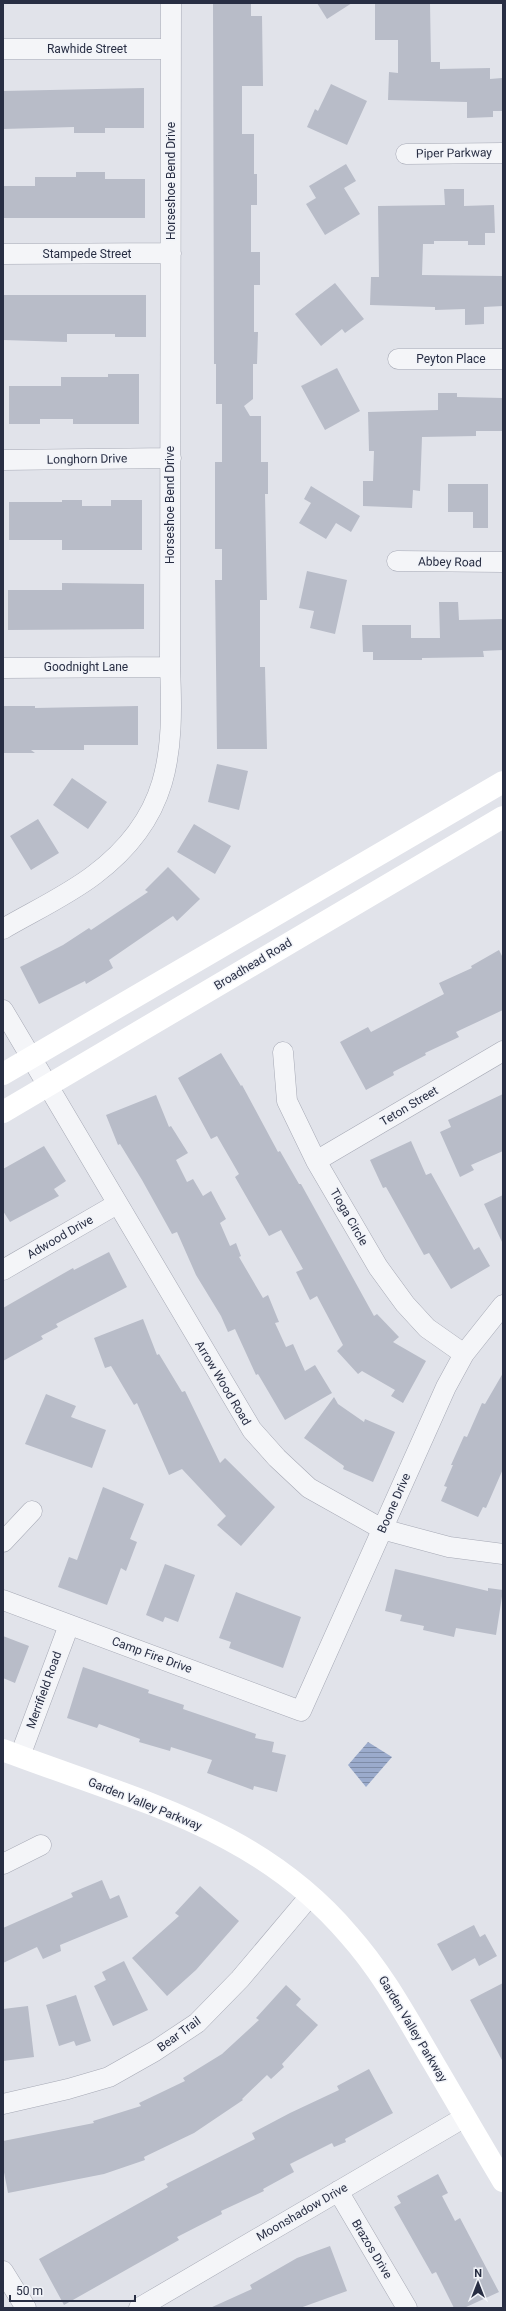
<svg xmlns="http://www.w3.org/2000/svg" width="506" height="2311" viewBox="0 0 506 2311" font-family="Roboto,sans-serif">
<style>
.water{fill:url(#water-rules)}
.building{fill:#b8bcc8}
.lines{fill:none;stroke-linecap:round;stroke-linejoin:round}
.street-casing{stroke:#a6a9b5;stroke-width:21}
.street{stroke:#f4f5f8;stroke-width:20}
.secondary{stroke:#fff;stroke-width:22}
.labels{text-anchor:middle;stroke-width:3;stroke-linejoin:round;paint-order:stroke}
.street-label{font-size:12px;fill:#282e43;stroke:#f1f3f8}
</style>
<defs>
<pattern id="water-rules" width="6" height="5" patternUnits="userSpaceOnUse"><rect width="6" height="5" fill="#9babcc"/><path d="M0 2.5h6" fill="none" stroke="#7e8ca7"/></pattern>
</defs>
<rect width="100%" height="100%" fill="#e1e3ea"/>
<!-- water -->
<path class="water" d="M368,1742L392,1757L366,1787L348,1765Z"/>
<!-- building -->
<path class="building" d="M213,3H251V16H262L263,86H242V134H254V174H257V205H251V252H260V285H254V332H258L257,364H253V399L244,406L250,416H261V462H268V494H265L267,600H260V667H265L267,749H217L215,580H222V549H215V462H222V404H216V364H214Z
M317,3H352L327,19Z
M375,3H430L431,62H440V69L490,68V79L502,78V111H493V117L467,118V102L388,100L389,72L398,73V40H375Z
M331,84L367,101L347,145L307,127L315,109L318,111Z
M144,88V128H105V133H74V127L3,129V91Z
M346,164L356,181L344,188L360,214L325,235L306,204L316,198L309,186Z
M76,172H105V179H145V218H3V186H35V177H76Z
M444,189H464V206L494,205L495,233H485V245H468V241H434V244H423L422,275L503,276V306L484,307V324L465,325V309L435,310V307L370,305L371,277H379L378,206L445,205Z
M335,283L364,319L345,333L342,329L321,346L295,314Z
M3,295H146V337H115V334H67V342L3,340Z
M337,368L360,411L325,430L301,386Z
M108,374H139V424H73V419H40V424H9V386H61V377H108Z
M438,393H457V397L503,398V431H476V436L422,437L420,491L413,490L412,508L363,506V481H373L374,451H369L368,412L438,410Z
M448,484H488V528H473V512H448Z
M311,486L360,516L351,532L336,523L326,539L299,523L311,503L304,499Z
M62,500H82V506H111V500H142V550H62V540H9V502H62Z
M307,571L347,580L335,634L310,628L314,611L299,608Z
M62,583L144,584V629L8,630V590H62Z
M439,602H458L459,620L503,619V650L483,651L484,657L422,658V660H373V652H363L362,625H411V638H440Z
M3,706H35V708L138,706V745H84V750H31L35,753H3Z
M217,764L248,771L239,810L208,802Z
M72,778L107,802L88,829L53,805Z
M38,819L59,853L31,870L10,836Z
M194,824L231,846L215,874L177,852Z
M168,867L200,899L177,921L173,916L109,960L113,968L86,984L85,981L39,1004L20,967L63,945L89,928L91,930L148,892L145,890Z
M499,950L503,958V1010L456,1032L459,1037L425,1053L426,1055L393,1072L394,1075L366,1090L340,1042L368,1027L371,1032L444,994L439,983L472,968L471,966Z
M221,1053L241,1086L242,1085L278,1152L280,1151L299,1184H301L374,1316L377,1314L399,1337L393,1342L426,1361L403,1403L391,1396L395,1390L362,1371L358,1374L337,1351L343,1345L317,1296L310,1300L296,1272L303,1269L281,1230L269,1236L235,1177L239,1174L217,1136L211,1139L178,1078Z
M503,1094V1151L471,1165L474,1170L460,1177L440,1132L451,1127L448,1120Z
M156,1095L169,1127L171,1126L188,1153L176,1160L187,1182L193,1179L203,1196L211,1191L226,1219L220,1223L230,1246L236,1243L241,1256L239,1257L263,1298L268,1295L279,1322L275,1323L286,1347L293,1344L305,1371L315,1365L332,1393L285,1420L258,1374L256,1375L235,1329L228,1332L221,1316L196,1275L177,1232L172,1234L142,1180L120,1144L118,1145L106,1115Z
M411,1141L426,1175L431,1173L474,1250L479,1247L490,1266L451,1289L429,1253L424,1255L386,1187L383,1188L370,1160Z
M44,1146L66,1181L54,1189L59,1196L10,1222L3,1211V1169Z
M503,1195V1244L484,1204Z
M109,1252L127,1287L56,1324L58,1327L41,1336L43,1339L3,1361V1308L73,1268L74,1270Z
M143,1319L157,1355L159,1354L182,1392L185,1391L220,1463L225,1458L275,1507L241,1546L217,1525L226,1516L182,1469L169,1475L137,1403L134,1405L111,1366L105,1368L94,1338Z
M503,1373V1469L486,1508L483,1507L478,1517L441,1501L447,1487L444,1486L453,1465H451L464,1436L467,1437L482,1403L485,1404Z
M46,1394L76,1406L71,1417L106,1430L92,1468L25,1444Z
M334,1397L338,1404L364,1422L365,1419L395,1432L373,1482L343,1469L344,1466L304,1438Z
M103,1487L144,1504L130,1539L137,1542L126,1571L121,1568L107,1605L58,1587L69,1557L77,1560Z
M165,1564L195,1575L178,1622L165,1617L163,1622L146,1615Z
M395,1569L488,1591V1588L503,1590L496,1635L456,1628L454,1637L423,1630L424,1626L400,1621L402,1615L385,1611Z
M236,1592L301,1617L283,1668L229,1648L231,1642L219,1638Z
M3,1636L29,1646L15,1683L3,1678Z
M83,1667L149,1690L148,1693L184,1705L183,1709L256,1734L255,1738L274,1742L272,1752L286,1755L277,1792L254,1786L253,1790L207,1773L212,1760L171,1747L170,1751L139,1742L140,1739L99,1724L97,1728L67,1718Z
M102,1880L110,1899L119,1895L128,1917L60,1945L61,1951L43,1959L37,1947L3,1963V1928L73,1897L71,1893Z
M200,1886L239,1921L196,1970L167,1996L132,1958L179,1916L175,1913Z
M474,1925L480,1937L485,1934L497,1956L479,1966L475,1958L452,1971L437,1944Z
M124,1961L148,2010L113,2026L94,1986L106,1980L102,1972Z
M503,1983V2062L470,2000Z
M286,1985L301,1999L296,2005L318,2025L282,2064L284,2067L271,2079L267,2075L242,2099L243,2100L194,2133L144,2157L145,2160L104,2174L8,2193L3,2167V2141L94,2123L93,2121L141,2106L139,2103L185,2081L183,2078L222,2054L259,2020L256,2018Z
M76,1995L91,2041L76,2046L74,2041L59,2046L46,2005Z
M28,2006L34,2057L3,2061V2009Z
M369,2069L393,2113L345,2139L346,2142L334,2147L332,2143L290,2164L294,2172L263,2189L264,2191L221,2211L222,2214L177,2237L179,2240L64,2305L39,2259L168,2187L166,2184L255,2139L252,2133L290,2113L339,2090L337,2086Z
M438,2174L448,2193L442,2196L455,2221L460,2218L499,2292L464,2308H454L436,2272L432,2274L394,2207L401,2203L397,2196Z
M330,2246L347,2291L300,2308H210L252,2289L250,2285L297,2258Z"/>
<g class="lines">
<!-- street casing -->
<g class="street-casing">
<path id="street" d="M3,49H171
M406,154L503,153
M3,254L171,253
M398,359H503
M3,460L171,458
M397,561L503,562
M3,668L170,667
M3,929C32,912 68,895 94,875C170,818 174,755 170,667L171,3
M3,1010L252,1430L277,1458L309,1488L382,1529L449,1547L503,1554
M283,1052L287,1101L316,1161L378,1267L405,1304L427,1328L464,1354
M316,1161L503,1051
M3,1270L117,1204
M3,1542L32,1511
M3,1600L301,1711L446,1387L464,1354L503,1305
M20,1756L69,1625
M3,1864L41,1845
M3,2104L68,2089L109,2077L155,2051L197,2023L240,1979L310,1896
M338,2191L407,2308
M3,2271L26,2308
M139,2308L465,2117"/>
</g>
<!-- street -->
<use href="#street" class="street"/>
<!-- secondary -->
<path class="secondary" d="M3,1074L503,782
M3,1112L503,817
M3,1750C78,1779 157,1801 228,1839C273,1863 316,1896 349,1935C383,1973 407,2018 433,2062C456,2101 479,2141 503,2181"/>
</g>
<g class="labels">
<!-- street labels -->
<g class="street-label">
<text x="87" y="53">Rawhide Street</text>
<text transform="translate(454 153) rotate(-1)" y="4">Piper Parkway</text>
<text transform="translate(171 181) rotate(-90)" y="4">Horseshoe Bend Drive</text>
<text x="87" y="258">Stampede Street</text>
<text x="451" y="363">Peyton Place</text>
<text transform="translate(87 459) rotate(-1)" y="4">Longhorn Drive</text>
<text transform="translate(170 505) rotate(-90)" y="4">Horseshoe Bend Drive</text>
<text transform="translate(450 562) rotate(1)" y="4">Abbey Road</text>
<text x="86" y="671">Goodnight Lane</text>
<text transform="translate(253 964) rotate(-31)" y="4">Broadhead Road</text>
<text transform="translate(409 1106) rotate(-31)" y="4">Teton Street</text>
<text transform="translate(349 1217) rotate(60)" y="4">Tioga Circle</text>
<text transform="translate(60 1237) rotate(-30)" y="4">Adwood Drive</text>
<text transform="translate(223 1383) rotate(59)" y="4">Arrow Wood Road</text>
<text transform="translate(394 1503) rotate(-66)" y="4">Boone Drive</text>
<text transform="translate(152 1655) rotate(20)" y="4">Camp Fire Drive</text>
<text transform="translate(44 1690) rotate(-70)" y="4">Merrifield Road</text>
<text transform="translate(145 1804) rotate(22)" y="4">Garden Valley Parkway</text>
<text transform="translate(413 2029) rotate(59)" y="4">Garden Valley Parkway</text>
<text transform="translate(179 2034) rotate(-36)" y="4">Bear Trail</text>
<text transform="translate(302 2212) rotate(-30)" y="4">Moonshadow Drive</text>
<text transform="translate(372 2249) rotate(59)" y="4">Brazos Drive</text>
</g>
</g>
<!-- border -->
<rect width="506" height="2311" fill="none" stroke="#282e43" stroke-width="8"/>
<!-- north arrow -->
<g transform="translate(478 2283)" stroke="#f1f3f8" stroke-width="3" paint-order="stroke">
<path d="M0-3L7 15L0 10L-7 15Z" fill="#282e43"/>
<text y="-6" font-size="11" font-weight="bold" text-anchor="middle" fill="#282e43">N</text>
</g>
<!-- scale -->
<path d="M10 2295v6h125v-6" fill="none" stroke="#282e43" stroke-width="2"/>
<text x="16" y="2295" font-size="12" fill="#282e43" stroke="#f1f3f8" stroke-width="3" paint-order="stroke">50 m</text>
</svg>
